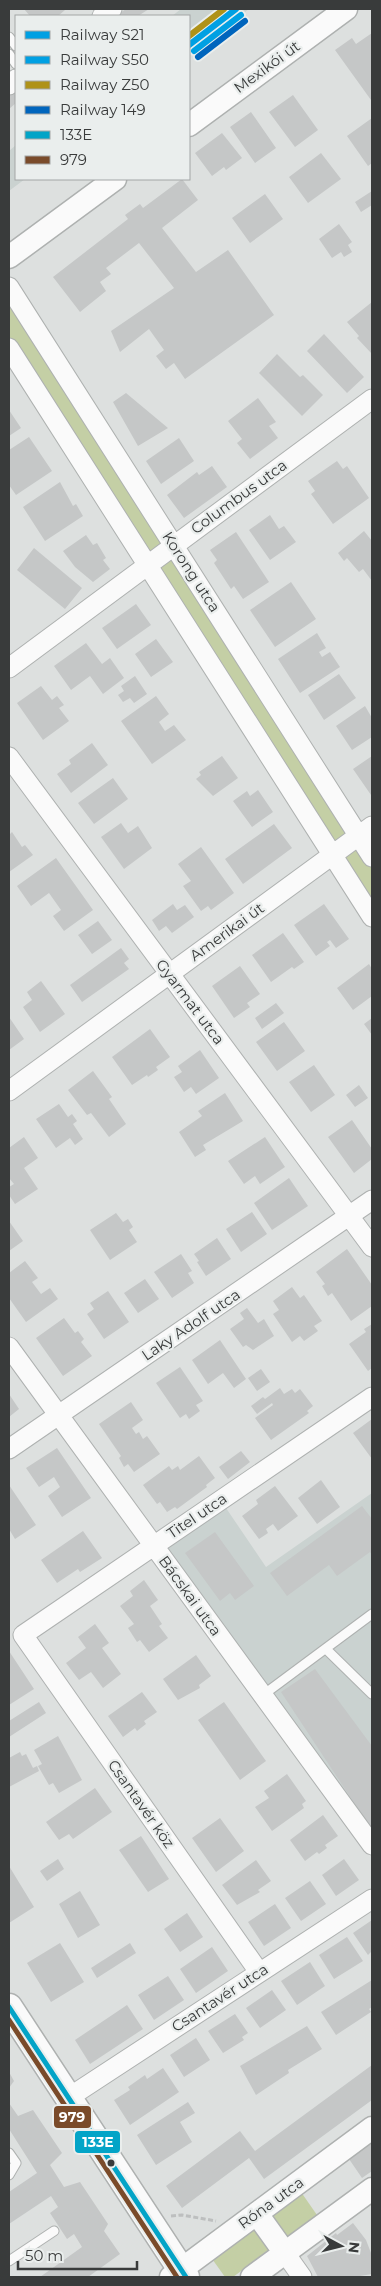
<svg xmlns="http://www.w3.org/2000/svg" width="381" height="2286" viewBox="0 0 381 2286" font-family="Montserrat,sans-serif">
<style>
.built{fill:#cad2d0}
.green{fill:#c4cfa5}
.building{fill:#c5c7c7}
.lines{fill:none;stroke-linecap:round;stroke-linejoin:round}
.service-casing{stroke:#aeb1b0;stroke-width:11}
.minor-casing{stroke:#aeb1b0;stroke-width:21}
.tertiary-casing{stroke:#aeb1b0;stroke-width:25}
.secondary-casing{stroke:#aeb1b0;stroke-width:29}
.path{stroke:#bdbfbf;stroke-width:3;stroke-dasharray:5 2.5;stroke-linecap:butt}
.service{stroke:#fafafa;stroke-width:9}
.minor{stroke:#fafafa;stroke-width:19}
.tertiary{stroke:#fafafa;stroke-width:22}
.secondary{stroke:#fafafa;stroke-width:26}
.bus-1-casing{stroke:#eaeeed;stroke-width:9}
.bus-2-casing{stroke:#eaeeed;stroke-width:9}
.bus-1{stroke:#03a4c7;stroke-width:5}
.bus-2{stroke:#7a4b2a;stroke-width:5}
.rail-1-casing{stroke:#eaeeed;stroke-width:10}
.rail-2-casing{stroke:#eaeeed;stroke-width:10}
.rail-3-casing{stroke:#eaeeed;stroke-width:10}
.rail-4-casing{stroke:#eaeeed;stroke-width:10}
.rail-1{stroke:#00a0e3;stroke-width:6}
.rail-2{stroke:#00a0e3;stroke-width:6}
.rail-3{stroke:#af9218;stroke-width:6}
.rail-4{stroke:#0065bd;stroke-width:6}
.bus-dot{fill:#393b3b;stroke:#eaeeed;stroke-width:2}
.labels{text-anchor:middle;stroke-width:4.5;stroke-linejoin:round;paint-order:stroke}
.street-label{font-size:15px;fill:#393b3b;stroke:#eaeeed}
.line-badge{stroke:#eaeeed;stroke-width:2}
.badge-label{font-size:14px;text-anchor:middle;font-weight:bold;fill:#fff}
</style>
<rect width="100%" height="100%" fill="#dde0df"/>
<!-- built -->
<path class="built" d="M181,9H249L189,54V16H172Z
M16,145V179H25L9,191V151Z
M372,1493V1845L154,1545L226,1508L266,1567Z"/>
<!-- green -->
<path class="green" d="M9,296L372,868V905L9,339Z
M301,2192L317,2215L233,2277H225L210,2256Z"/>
<!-- building -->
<path class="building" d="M24,9H63L65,10L58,16H30Z
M126,9H149L138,16H115Z
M372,33V99L371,100L335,50L352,38L356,44Z
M16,89V103L9,109V94Z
M293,95L318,130L295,147L269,112Z
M251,112L276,148L255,163L230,127Z
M372,118V163L368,166L347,136Z
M222,133L242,158L226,170L224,167L212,176L195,153Z
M321,153L341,179L308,203L289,177Z
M182,179L198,200L162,228L196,272L228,250L274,315L185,379L174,363L166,369L156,356L164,350L149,329L120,352L111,331L174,288L139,243L106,268L111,274L100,282L106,291L80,312L53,277L128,219L125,215L140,204L143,208Z
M372,191V205L361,212L355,202Z
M265,194L283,219L250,243L232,218Z
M339,224L352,242L348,245L352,252L344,257L341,252L332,258L319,239Z
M372,302V354L357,338L359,336L347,322Z
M324,334L364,377L347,393L307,351Z
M277,354L300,377L303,375L323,395L302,416L259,373Z
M126,393L168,428L138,446L113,402Z
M258,398L276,422L269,426L278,438L250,459L237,443L242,439L228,421Z
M9,410L21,428L9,436Z
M29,437L52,471L16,495L9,485V450Z
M179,438L194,461L161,484L146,461Z
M337,461L343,469L347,466L369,498L333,524L311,494L315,491L308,481Z
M212,466L227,487L184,518L167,495L197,472L199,475Z
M60,482L73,506L76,504L83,516L45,541L23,507Z
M270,515L279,529L284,526L296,542L270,560L249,530Z
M364,531L372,541V581L363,569L359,572L347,558L344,561L338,553Z
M236,532L269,582L243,599L234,586L231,589L214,563L217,560L210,550Z
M86,535L93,545L97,543L106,558L103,560L110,569L93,582L75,567L63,551Z
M34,548L82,588L65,609L17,570Z
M291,582L316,619L275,647L250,610Z
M136,604L151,625L117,649L102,628Z
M317,633L326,648L319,652L322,657L330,652L340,667L300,693L278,659Z
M156,639L173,662L151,677L135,654Z
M86,643L102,664L110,658L124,678L103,694L90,676L71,690L54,666Z
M339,674L356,698L324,720L308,695Z
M135,676L147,694L134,703L130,698L123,702L118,695L124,691L121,686Z
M41,686L52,700L57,696L64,705L59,708L69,721L43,740L17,703Z
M156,696L169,714L159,722L165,731L174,725L186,740L152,764L121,721Z
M365,706L372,718V737L352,750L336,726Z
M92,743L108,765L71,793L57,774L71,764L69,760Z
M222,756L238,778L213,796L196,779L201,775L199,772Z
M372,756V794L371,795L353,769Z
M113,778L128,799L94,824L78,803Z
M258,790L273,812L252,827L233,801L247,791L250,796Z
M121,823L128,833L138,826L152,848L124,869L101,837Z
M274,824L292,848L243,884L225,859Z
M12,832L22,847L25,845L33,855L9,872V835Z
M201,847L234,893L211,910L208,906L201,911L183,886L191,881L178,864Z
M56,858L93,910L64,931L53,916L61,910L49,893L31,906L17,886Z
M173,904L177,910L185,905L194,917L172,933L166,926L159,931L152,920Z
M324,904L349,939L336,948L330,940L327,942L330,946L316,956L294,925Z
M98,921L112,940L92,954L78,935Z
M283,933L304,962L294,969L292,967L271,982L252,955Z
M121,948L129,959L124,963L129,969L82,1002L70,985Z
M369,964L372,969V996L353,1010L337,988Z
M240,966L260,994L247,1003L250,1007L234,1018L212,986Z
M41,981L65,1014L40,1032L23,1007L32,1000L27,992Z
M276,1003L284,1013L262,1029L255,1018Z
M9,1017L24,1039L9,1050Z
M372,1018V1035L364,1024Z
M284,1022L305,1051L277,1071L256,1042Z
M150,1029L170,1057L156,1067L158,1070L148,1077L147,1075L132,1085L112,1057Z
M200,1050L219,1078L196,1094L191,1087L184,1092L174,1077L182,1072L178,1066Z
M314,1065L335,1095L311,1112L289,1082Z
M93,1071L112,1097L109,1099L126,1124L109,1137L91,1113L87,1115L68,1090Z
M359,1085L368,1098L355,1107L346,1095Z
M225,1093L243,1121L203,1145L206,1150L195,1157L179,1132L202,1116L198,1111Z
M59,1104L68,1117L72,1114L77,1121L73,1124L83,1139L75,1145L70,1138L56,1148L36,1119Z
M352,1120L372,1149V1159L354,1173L328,1137Z
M24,1137L38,1158L24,1168L38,1189L15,1204L9,1195V1187L14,1184L9,1178V1148Z
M265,1137L285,1167L260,1184L255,1176L244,1184L228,1161Z
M289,1178L308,1206L272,1230L254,1203Z
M252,1212L267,1234L241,1252L226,1229Z
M116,1213L123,1222L128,1219L133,1227L129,1230L137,1242L110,1260L90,1230Z
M9,1221L23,1241L9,1251Z
M217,1238L231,1259L206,1276L197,1262L199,1261L194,1254Z
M347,1249L372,1285V1306L351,1321L332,1293L328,1296L322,1286L325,1284L316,1272Z
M181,1254L192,1271L188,1273L194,1283L172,1298L154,1272Z
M25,1261L38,1278L32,1282L41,1294L50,1288L58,1299L26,1322L9,1298V1273Z
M145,1279L159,1299L138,1313L124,1293Z
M292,1287L300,1298L304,1295L322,1321L314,1326L318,1331L304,1341L300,1336L292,1342L273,1314L279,1310L273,1301Z
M108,1291L129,1322L104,1339L87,1314L94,1309L90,1303Z
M247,1308L258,1323L264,1319L274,1336L253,1350L246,1345L243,1347L230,1329L244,1319L240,1313Z
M64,1318L75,1333L78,1331L84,1339L81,1342L92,1356L63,1376L36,1338Z
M372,1324V1368L368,1371L349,1344L366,1332L364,1329Z
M220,1340L246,1379L234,1388L223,1373L208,1384L192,1360Z
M180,1367L203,1401L196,1405L200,1411L189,1419L186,1414L180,1418L156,1383Z
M261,1369L270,1382L257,1391L248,1378Z
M280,1388L284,1394L292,1389L295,1393L300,1389L313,1406L307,1411L309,1413L271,1440L255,1418L273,1405L272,1403L257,1414L251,1406L263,1397L265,1399Z
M9,1394L19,1409L9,1417Z
M131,1402L143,1420L132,1428L136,1434L139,1432L143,1439L147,1436L160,1454L134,1472L128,1464L124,1467L119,1458L121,1456L99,1424Z
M372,1419V1459L353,1433Z
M57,1448L91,1498L62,1517L48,1496L60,1487L54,1477L39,1487L26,1468Z
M241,1451L250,1462L228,1479L219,1467Z
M199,1456L215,1478L206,1485L207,1487L177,1509L175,1507L167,1512L160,1502L157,1504L143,1485L169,1466L172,1470L178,1466L180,1470Z
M321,1480L340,1507L317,1524L298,1498Z
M9,1485L36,1525L15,1539L9,1529Z
M275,1486L298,1516L278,1531L273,1524L266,1529L268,1533L259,1539L242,1516L258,1504L256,1500Z
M362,1506L372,1519V1555L370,1552L337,1576L329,1565L287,1596L270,1573Z
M83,1531L102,1558L80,1572L78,1569L57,1583L41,1560Z
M215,1532L254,1586L235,1600L230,1593L220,1601L185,1553Z
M144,1580L158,1600L150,1606L162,1624L159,1626L168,1638L149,1652L140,1640L137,1642L128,1628L134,1624L120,1606L133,1596L130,1591Z
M95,1624L109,1643L102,1648L121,1674L103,1688L91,1672L79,1680L66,1663L86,1648L78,1637Z
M9,1651L34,1689L9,1705Z
M196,1655L211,1676L199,1685L200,1688L178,1700L163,1679Z
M315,1669L372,1746V1826L370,1827L281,1692Z
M142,1692L157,1712L144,1721L146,1724L137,1731L135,1728L123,1737L108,1716Z
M39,1702L46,1713L9,1737V1721Z
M224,1702L266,1761L240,1780L198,1720Z
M58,1736L82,1780L59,1793L53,1783L49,1785L38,1766L42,1764L34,1750Z
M20,1752L22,1756L26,1754L33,1768L37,1766L39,1771L9,1787V1758Z
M287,1774L306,1801L302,1804L304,1808L272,1831L255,1807L269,1798L264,1791Z
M95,1788L112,1812L73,1839L69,1834L59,1840L46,1822Z
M323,1815L338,1836L325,1845L327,1848L319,1854L317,1852L305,1861L290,1840Z
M220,1818L244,1851L216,1872L192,1838Z
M141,1836L169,1879L148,1892L119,1850Z
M58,1859L64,1869L47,1881L40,1871Z
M344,1859L359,1880L336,1896L322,1875Z
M256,1860L271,1881L258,1890L260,1892L237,1905L222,1885Z
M9,1866L34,1907L9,1923Z
M310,1881L326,1904L301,1921L285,1898Z
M80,1891L100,1925L78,1938L59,1904Z
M275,1904L291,1928L264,1946L248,1922Z
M187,1913L203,1937L180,1952L164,1929Z
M372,1920V1951L368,1955L353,1933Z
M347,1937L363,1961L334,1979L319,1955Z
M60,1943L84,1982L51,2002L27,1963Z
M130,1943L136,1953L97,1978L91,1968Z
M212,1947L228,1971L196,1993L180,1969Z
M310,1962L325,1986L297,2005L281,1981Z
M168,1976L184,2000L154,2020L138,1995Z
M372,1980V2007L369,2009L371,2012L336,2035L321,2012Z
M272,1990L286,2010L260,2028L246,2008Z
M127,2005L143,2029L90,2064L75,2040Z
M235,2014L248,2033L242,2037L244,2040L223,2053L208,2031Z
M307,2026L322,2049L288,2070L289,2073L256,2095L240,2066Z
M196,2038L210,2060L184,2077L170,2055Z
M372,2065V2100L264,2179L249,2158L182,2208L166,2186L240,2131L255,2151Z
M163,2068L179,2092L130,2125L114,2100L130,2090L128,2087L145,2075L147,2079Z
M9,2072L14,2081L9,2088Z
M188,2102L195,2113L180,2122L192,2142L156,2165L137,2135Z
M9,2103L18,2116L33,2110L62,2153L50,2165L64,2187L80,2182L108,2224L104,2231L120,2254L88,2277H40L82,2247L74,2234L67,2239L50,2213L58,2207L51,2196L9,2224V2192L37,2173L9,2129Z
M372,2143V2171L362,2178L349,2159Z
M353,2223L366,2240L371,2253L372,2274L354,2277H318L307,2256L336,2233L337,2235Z"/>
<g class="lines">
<!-- service casing -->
<g class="service-casing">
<path id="service" d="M9,37L16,46
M9,54L16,64
M326,1649L372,1694
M263,1695L372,1614
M9,2153L16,2163L9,2175
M9,2261L54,2231"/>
</g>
<!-- minor casing -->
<g class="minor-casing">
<path id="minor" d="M102,16L112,9
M9,85L16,79
M9,287L372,857
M9,348L372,917
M9,668L372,399
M9,757L372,1247
M9,1091L372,826
M9,1347L372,1845
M9,1449L372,1200
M259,1972L23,1635L372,1397
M68,2098L372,1899
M285,2253L302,2277"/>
</g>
<!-- tertiary casing -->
<g class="tertiary-casing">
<path id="tertiary" d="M189,125L346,9
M9,257L115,179
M257,2214L285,2253
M171,2277L372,2128
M252,2277L372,2189"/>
</g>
<!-- secondary casing -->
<g class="secondary-casing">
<path id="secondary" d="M9,2007L186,2277"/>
</g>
<!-- path -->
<path class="path" d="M171,2216L182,2215L216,2221"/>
<!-- service -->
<use href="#service" class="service"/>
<!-- minor -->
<use href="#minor" class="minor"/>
<!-- tertiary -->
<use href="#tertiary" class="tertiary"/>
<!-- secondary -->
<use href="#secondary" class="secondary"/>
<!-- bus-1 casing -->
<g class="bus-1-casing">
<path id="bus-1" d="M9,2007L186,2277"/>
</g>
<!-- bus-2 casing -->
<g class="bus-2-casing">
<path id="bus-2" d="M9,2020L177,2277"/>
</g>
<!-- bus-1 -->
<use href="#bus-1" class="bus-1"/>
<!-- bus-2 -->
<use href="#bus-2" class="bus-2"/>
<!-- rail-1 casing -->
<g class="rail-1-casing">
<path id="rail-1" d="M189,45L236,9"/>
</g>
<!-- rail-2 casing -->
<g class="rail-2-casing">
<path id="rail-2" d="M194,51L241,15"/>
</g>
<!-- rail-3 casing -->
<g class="rail-3-casing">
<path id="rail-3" d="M189,36L224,9"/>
</g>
<!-- rail-4 casing -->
<g class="rail-4-casing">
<path id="rail-4" d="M198,57L245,21"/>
</g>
<!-- rail-1 -->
<use href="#rail-1" class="rail-1"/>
<!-- rail-2 -->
<use href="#rail-2" class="rail-2"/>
<!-- rail-3 -->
<use href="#rail-3" class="rail-3"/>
<!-- rail-4 -->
<use href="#rail-4" class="rail-4"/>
</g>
<!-- markers -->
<circle class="bus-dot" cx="111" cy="2163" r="4.5"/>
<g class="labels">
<!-- street labels -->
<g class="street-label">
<text transform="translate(267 67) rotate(-36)" y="5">Mexikói út</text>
<text transform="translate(239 497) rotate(-36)" y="5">Columbus utca</text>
<text transform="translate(191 572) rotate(57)" y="5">Korong utca</text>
<text transform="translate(227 932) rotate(-36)" y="5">Amerikai út</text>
<text transform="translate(190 1002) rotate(53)" y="5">Gyarmat utca</text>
<text transform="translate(191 1325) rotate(-34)" y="5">Laky Adolf utca</text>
<text transform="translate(197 1516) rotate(-34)" y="5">Titel utca</text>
<text transform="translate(190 1596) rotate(54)" y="5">Bácskai utca</text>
<text transform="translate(141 1804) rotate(55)" y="5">Csantavér köz</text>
<text transform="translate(220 1998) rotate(-33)" y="5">Csantavér utca</text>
<text transform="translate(271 2203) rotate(-36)" y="5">Róna utca</text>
</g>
</g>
<g class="line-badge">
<rect x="53" y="2105" width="39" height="24" rx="5" fill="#7a4b2a"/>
<rect x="74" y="2130" width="47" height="24" rx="5" fill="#03a4c7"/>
</g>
<g class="badge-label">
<text x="72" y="2122">979</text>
<text x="98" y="2147">133E</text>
</g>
<!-- border -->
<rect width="381" height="2286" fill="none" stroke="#393b3b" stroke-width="20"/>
<!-- legend -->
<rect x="15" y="15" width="175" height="165" fill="#eaeeed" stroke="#a3a6a6"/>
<rect x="25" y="31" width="25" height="8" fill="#00a0e3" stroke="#a3a6a6"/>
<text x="60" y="40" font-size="15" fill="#393b3b">Railway S21</text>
<rect x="25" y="56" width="25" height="8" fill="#00a0e3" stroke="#a3a6a6"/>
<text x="60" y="65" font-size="15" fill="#393b3b">Railway S50</text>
<rect x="25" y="81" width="25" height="8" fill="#af9218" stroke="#a3a6a6"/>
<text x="60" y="90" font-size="15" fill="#393b3b">Railway Z50</text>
<rect x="25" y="106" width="25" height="8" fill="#0065bd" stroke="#a3a6a6"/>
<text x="60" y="115" font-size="15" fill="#393b3b">Railway 149</text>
<rect x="25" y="131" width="25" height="8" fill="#03a4c7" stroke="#a3a6a6"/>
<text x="60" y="140" font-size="15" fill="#393b3b">133E</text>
<rect x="25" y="156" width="25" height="8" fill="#7a4b2a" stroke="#a3a6a6"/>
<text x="60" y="165" font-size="15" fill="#393b3b">979</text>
<!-- north arrow -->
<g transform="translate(341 2246) rotate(97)" stroke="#eaeeed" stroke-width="4" paint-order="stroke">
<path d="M0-4L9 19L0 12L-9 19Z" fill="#393b3b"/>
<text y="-8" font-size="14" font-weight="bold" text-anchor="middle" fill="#393b3b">N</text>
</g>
<!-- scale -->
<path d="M18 2261v8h119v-8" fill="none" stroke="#393b3b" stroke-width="2.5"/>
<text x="25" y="2261" font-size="15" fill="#393b3b" stroke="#eaeeed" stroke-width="4" paint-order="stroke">50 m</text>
</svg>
